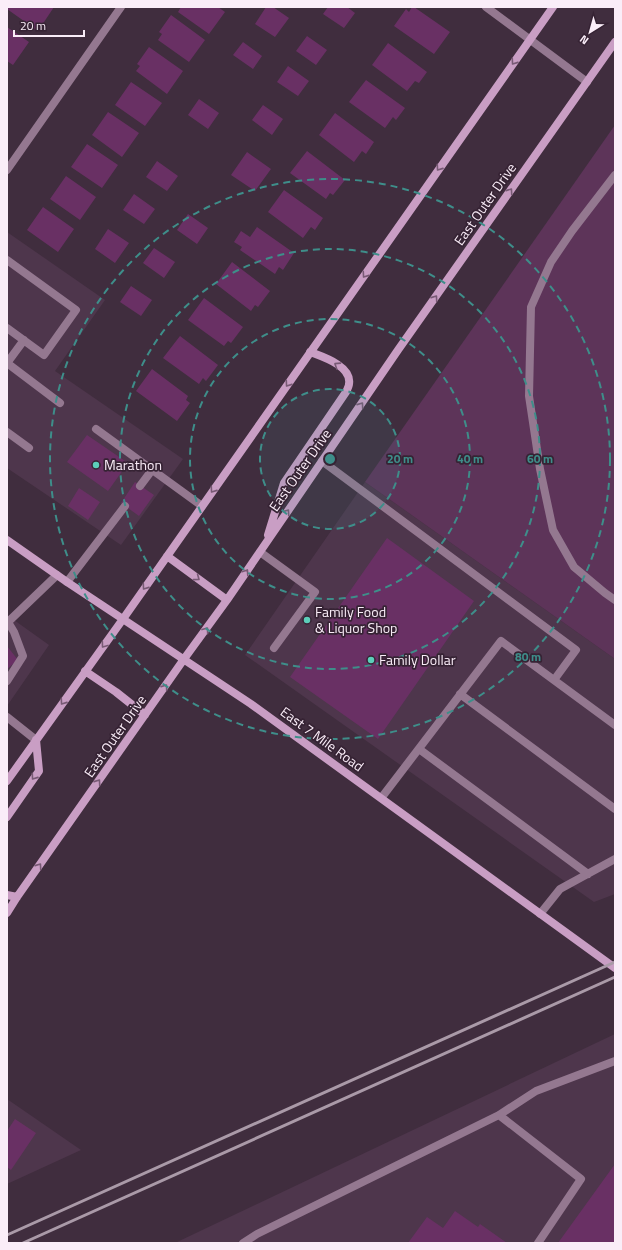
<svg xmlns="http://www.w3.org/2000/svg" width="622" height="1250" viewBox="0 0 622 1250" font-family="'Titillium Web',sans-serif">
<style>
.built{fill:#4e364c}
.green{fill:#5d3459}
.building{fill:#693064}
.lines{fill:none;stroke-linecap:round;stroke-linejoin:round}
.lane{stroke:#947890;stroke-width:8}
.street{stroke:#947890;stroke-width:8}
.secondary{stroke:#c99ec4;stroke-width:8}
.rail{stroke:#aa9aa8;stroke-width:3}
.oneway{stroke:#785a75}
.ring{fill:none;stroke:#3e8e8a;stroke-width:2;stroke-dasharray:7 5}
.poi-dot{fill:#5cceba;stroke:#362334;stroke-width:1.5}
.labels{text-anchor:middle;stroke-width:3.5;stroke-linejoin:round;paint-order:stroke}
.street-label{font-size:14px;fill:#faedf8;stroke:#362334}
.poi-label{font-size:14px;fill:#faedf8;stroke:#362334;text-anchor:start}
.centre{fill:#3e8e8a;stroke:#362334;stroke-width:2}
.ring-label{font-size:12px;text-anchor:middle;font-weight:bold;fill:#3e8e8a;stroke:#362334;stroke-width:3.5;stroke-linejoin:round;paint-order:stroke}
</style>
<rect width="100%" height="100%" fill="#402d3e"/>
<!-- built -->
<path class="built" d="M7,232L105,300L55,371L183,459L121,545L7,468Z
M365,482L615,659V894L594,902L245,655Z
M7,615L49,645L7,706Z
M615,1034V1243H175Z
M7,1099L81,1150L7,1184Z"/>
<!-- green -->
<path class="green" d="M615,125V659L365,482Z"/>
<!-- building -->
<path class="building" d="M9,7H54L38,31L7,9Z
M181,7H218L225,12L209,34L178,12Z
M266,7H273L289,18L275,37L255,24Z
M328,7H347L355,13L344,28L323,14Z
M412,7H414L450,32L434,54L394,26L406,9L409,12Z
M171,15L205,40L189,62L158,40L162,34L159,32Z
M7,27L29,42L13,65L7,61Z
M307,36L327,50L316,65L296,51Z
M243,42L262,56L253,69L233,55Z
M388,43L427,72L419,83L415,81L407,91L372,65Z
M149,47L183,71L167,94L136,71L140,66L137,64Z
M288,66L309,81L298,96L277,82Z
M366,80L405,108L396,120L393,117L385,128L349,102Z
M131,82L162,103L145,126L115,105Z
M199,99L219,113L208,129L188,115Z
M263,105L283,119L272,135L252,120Z
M108,112L139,133L122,157L92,135Z
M335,113L374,142L366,154L362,151L354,162L319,135Z
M87,144L118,165L102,188L71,167Z
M307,151L345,180L333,195L330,193L326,199L290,173Z
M247,152L271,169L255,191L231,175Z
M157,161L178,176L167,191L146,177Z
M66,176L96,197L80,220L50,199Z
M284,190L323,218L315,230L311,227L303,238L268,212Z
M134,194L155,209L144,224L123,210Z
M43,207L74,229L58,252L27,230Z
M188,214L208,228L197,244L177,230Z
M257,227L294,253L283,270L279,267L275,274L240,250L242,247L234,242L241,231L250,237Z
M108,229L129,243L115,263L95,249Z
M154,248L175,262L164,278L143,263Z
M232,262L270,291L258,307L255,305L251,311L216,284Z
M131,286L152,300L141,316L120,302Z
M204,298L243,327L231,343L228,341L224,346L188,320Z
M180,336L218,365L206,381L203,378L199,384L163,358Z
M152,369L188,396L186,400L190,403L177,421L136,391Z
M87,435L128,463L108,491L67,462Z
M135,482L154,495L139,516L121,503Z
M79,488L100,502L88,520L68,506Z
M387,538L474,601L378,739L290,677Z
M7,646L18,660L7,669Z
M15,1119L36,1133L11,1170L7,1167V1131Z
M615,1164V1243H558Z
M455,1211L478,1227L480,1224L507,1243H408L427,1217L443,1228Z"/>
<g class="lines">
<!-- lane -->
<path class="lane" d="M615,175L572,231L551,262L531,307L529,396L540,469L553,530L574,567L605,593L615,600
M7,260L76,310L44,355L7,328
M7,363L60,403
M7,363L24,340
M96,429L202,506
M7,432L29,448
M322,461L576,650L554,680
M140,486L152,470
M260,552L315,592L274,648
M67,582L125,506
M7,681L23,656L14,632L8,622L57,575
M460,694L615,809
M7,717L36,740
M419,749L588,874
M382,797L501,641L615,725
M540,914L560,889L615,859
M499,1115L581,1179L538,1243
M243,1243L257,1234L499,1115L536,1091L615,1061"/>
<!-- street -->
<path class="street" d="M486,7L587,82
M7,170L121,7"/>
<!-- secondary -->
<path class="secondary" d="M268,535L284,483L346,392C347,390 349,386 349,384C352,366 323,357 310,352
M7,540L67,582L251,704L615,968
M167,556L227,600
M85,671L116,692L145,715
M7,781L123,619L553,7
M7,817L39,771L36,740
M7,895L17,897
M7,913L17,897L184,659L227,600L398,350L615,42"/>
<!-- rail -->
<path class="rail" d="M7,1235L615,962
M23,1243L615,977"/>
</g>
<!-- one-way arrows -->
<defs><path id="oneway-chevron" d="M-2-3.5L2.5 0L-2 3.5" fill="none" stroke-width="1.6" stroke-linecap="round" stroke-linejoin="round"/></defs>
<g class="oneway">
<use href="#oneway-chevron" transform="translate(514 62) rotate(125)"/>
<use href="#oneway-chevron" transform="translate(439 168) rotate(125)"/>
<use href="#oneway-chevron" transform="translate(510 191) rotate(-55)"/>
<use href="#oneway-chevron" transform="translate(365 275) rotate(125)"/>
<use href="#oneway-chevron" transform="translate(435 298) rotate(-55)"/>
<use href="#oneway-chevron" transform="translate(337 365) rotate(-147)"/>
<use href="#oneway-chevron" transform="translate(288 384) rotate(125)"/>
<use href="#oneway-chevron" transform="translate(361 405) rotate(-55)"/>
<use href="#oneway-chevron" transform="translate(213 490) rotate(125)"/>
<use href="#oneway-chevron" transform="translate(287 512) rotate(-55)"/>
<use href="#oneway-chevron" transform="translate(246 572) rotate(-56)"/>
<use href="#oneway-chevron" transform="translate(197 578) rotate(37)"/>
<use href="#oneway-chevron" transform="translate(145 587) rotate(125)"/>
<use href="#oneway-chevron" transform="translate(206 630) rotate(-54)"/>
<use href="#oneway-chevron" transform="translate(104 645) rotate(126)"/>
<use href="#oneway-chevron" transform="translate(165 687) rotate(-55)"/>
<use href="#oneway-chevron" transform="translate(63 702) rotate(125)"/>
<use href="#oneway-chevron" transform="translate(34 777) rotate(125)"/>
<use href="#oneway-chevron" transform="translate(98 782) rotate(-55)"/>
<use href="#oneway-chevron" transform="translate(39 866) rotate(-55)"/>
</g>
<!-- distance rings -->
<circle cx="330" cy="459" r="70" fill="#3e8e8a" fill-opacity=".12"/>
<g class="ring">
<circle cx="330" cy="459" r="70"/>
<circle cx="330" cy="459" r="140"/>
<circle cx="330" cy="459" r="210"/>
<circle cx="330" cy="459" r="280"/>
</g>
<!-- markers -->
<g class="poi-dot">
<circle cx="96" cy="465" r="4"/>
<circle cx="307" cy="620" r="4"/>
<circle cx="371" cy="660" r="4"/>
</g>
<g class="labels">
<!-- street labels -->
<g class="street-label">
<text transform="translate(485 204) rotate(-55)" y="5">East Outer Drive</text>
<text transform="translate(300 470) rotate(-55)" y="5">East Outer Drive</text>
<text transform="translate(115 736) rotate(-55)" y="5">East Outer Drive</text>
<text transform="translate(322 739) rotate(36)" y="5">East 7 Mile Road</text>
</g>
<!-- poi labels -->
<g class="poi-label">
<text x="104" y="470">Marathon</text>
<text x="315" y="617">Family Food<tspan x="315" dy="16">&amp; Liquor Shop</tspan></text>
<text x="379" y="665">Family Dollar</text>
</g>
</g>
<circle cx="330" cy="459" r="6" class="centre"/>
<g class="ring-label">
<text x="400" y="463">20 m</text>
<text x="470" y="463">40 m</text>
<text x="540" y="463">60 m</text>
<text x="528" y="661">80 m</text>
</g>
<!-- border -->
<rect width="622" height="1250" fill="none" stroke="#faedf8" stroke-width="16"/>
<!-- north arrow -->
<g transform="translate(590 32) rotate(217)" stroke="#362334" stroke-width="3" paint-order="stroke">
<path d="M0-3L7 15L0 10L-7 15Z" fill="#faedf8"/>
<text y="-6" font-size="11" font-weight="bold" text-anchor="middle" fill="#faedf8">N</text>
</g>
<!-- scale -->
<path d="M14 30v6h70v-6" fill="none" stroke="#faedf8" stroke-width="2"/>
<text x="20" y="30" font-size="12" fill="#faedf8" stroke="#362334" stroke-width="3" paint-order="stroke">20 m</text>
</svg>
